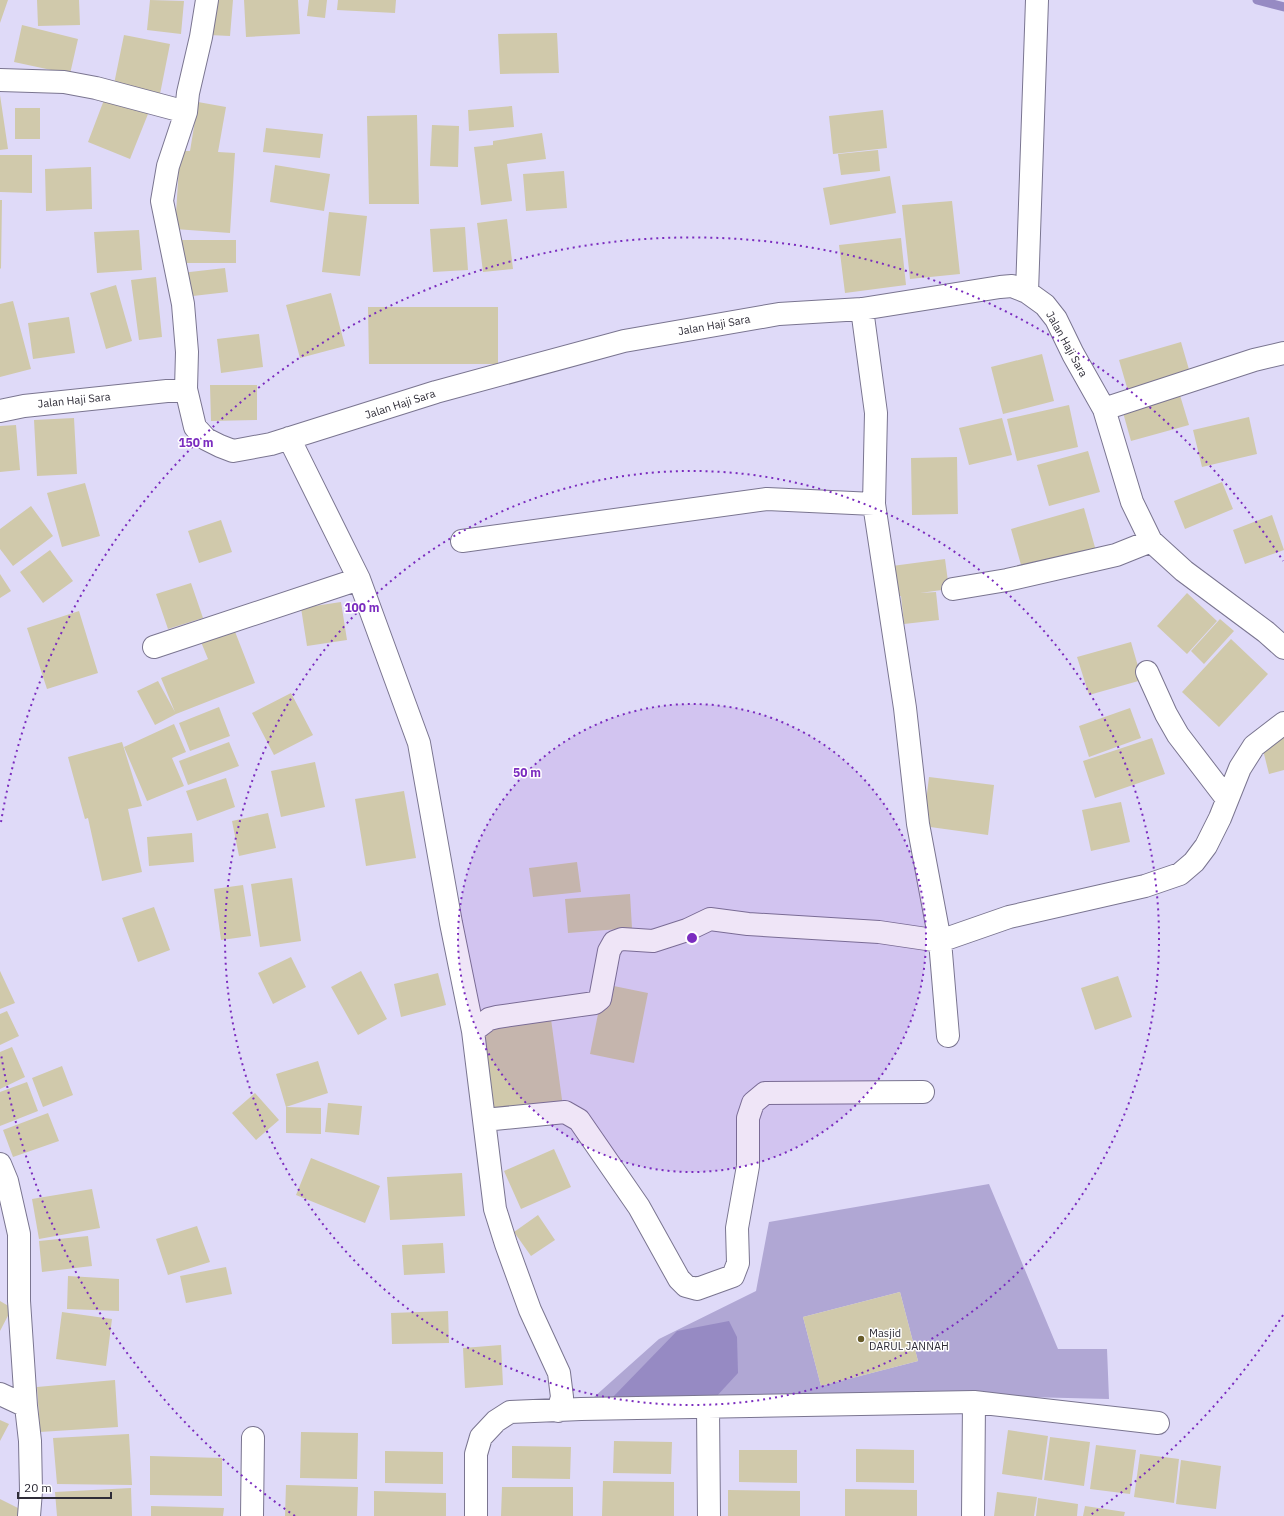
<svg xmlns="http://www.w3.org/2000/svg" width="1284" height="1516" viewBox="0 0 1284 1516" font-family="'IBM Plex Sans',sans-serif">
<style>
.green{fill:#b0a7d4;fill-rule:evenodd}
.water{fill:#968ac3}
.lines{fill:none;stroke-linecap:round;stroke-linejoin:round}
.stream{stroke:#968ac3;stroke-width:9}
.building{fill:#d0c9ab}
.minor-casing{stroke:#7a7590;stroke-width:24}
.minor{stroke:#fff;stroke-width:22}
.ring{fill:none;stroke:#7b2cbf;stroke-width:2;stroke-dasharray:2 4}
.poi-dot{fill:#675b28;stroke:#fff;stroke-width:1.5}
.labels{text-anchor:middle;stroke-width:3;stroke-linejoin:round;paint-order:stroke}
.street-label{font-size:11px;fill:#2e2c37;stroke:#fff}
.poi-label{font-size:11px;fill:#2e2c37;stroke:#fff;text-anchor:start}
.centre{fill:#7b2cbf;stroke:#fff;stroke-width:2}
.ring-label{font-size:12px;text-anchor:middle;font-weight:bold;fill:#7b2cbf;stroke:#fff;stroke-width:3;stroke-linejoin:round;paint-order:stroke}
</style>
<rect width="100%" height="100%" fill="#dfdaf8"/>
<!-- green -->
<path class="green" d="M989,1184L1058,1349H1107L1109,1399L851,1393L584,1406L659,1339L756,1291L769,1222ZM900,1292L918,1361L821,1386L803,1317Z"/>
<!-- water -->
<path class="water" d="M729,1321L737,1337L738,1373L715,1398H612L677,1331Z"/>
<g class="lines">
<!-- stream -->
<path class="stream" d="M1257,0L1284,7"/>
</g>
<!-- building -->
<path class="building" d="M0,0H8L0,23Z
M37,0H79L80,25L38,26Z
M150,0L184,1L181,34L147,30Z
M211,0H233L230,36L209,35Z
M244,0H298L300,34L246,37Z
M309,0H327L325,18L307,16Z
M338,0H396L395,13L337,10Z
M22,25L78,39L70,74L14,62Z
M557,33L559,73L500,74L498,34Z
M124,35L170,44L160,94L114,84Z
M107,92L150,109L130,159L88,142Z
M0,95L8,149L0,150Z
M198,102L226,107L218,152L235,153L230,233L175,229L180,151H190Z
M512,106L514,127L469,131L468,110Z
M15,108H40V139H15Z
M883,110L887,148L833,154L829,116Z
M417,115L419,204H369L367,116Z
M432,125L459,126L458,167L430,166Z
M266,128L323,134L320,158L263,152Z
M542,133L546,159L507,164L512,201L481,205L474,147L493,145V141Z
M878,150L880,171L841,175L838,154Z
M0,155H32V193L0,192Z
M275,165L330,174L324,211L270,202Z
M91,167L92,209L46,211L45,169Z
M564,171L567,208L526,211L523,174Z
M890,176L896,213L830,225L823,188Z
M0,200H2L1,269L0,268Z
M952,201L960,274L910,279L902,205Z
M329,212L367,216L360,276L322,272Z
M507,219L513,269L483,272L477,223Z
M465,227L468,270L433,272L430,229Z
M139,230L142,270L97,273L94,232Z
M901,238L906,285L845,293L839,245Z
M181,240H236V263H182Z
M225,268L228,292L184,297L181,273Z
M156,277L162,337L139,340L131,280Z
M116,285L132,341L106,349L90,293Z
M331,293L345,346L300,358L286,305Z
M13,301L31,369L0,377V304Z
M368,307H498V364H369Z
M69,317L75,353L33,359L28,323Z
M259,334L263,367L221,373L217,339Z
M1181,342L1190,373L1128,391L1119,360Z
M1042,354L1054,401L1003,414L991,367Z
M210,385H257V420L211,421Z
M1179,392L1189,425L1131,441L1122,409Z
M1069,405L1078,447L1017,461L1007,419Z
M1249,417L1257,454L1202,467L1193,430Z
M74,418L77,474L37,476L34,420Z
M1002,418L1012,455L969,465L959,428Z
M16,425L20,470L0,472V426Z
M1088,451L1100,492L1049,506L1037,465Z
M957,457L958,514L912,515L911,458Z
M1222,482L1233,509L1185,529L1174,501Z
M85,483L100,536L62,547L47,493Z
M31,506L53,536L13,566L0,549V529Z
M1084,508L1096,551L1023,572L1011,529Z
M1272,515L1284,550L1245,564L1233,530Z
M221,520L232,552L199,563L188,531Z
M50,550L73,581L43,603L20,572Z
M945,559L949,589L920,593L936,592L939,620L904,624L901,596H896L892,566Z
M0,574L11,591L0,598Z
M191,583L203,618L168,629L156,594Z
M1187,593L1217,621L1187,654L1157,626Z
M341,602L347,640L307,646L301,608Z
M79,611L98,673L47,689L27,628Z
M1220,619L1234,631L1204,664L1191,651Z
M234,629L255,683L176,714L155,725L137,691L158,681L175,712L161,678L208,659L201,642Z
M1231,639L1268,674L1219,727L1182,692Z
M1131,642L1142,680L1089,695L1077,657Z
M291,693L313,735L274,755L252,713Z
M219,707L230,736L190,751L179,723Z
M1130,708L1141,738L1089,757L1079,726Z
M174,724L186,752L172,758L184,786L147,801L124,747Z
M1284,736V770L1269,774L1261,742Z
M1152,738L1165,774L1095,798L1083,761Z
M122,742L142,806L128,809L142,872L102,881L88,818L85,819L68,757Z
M229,742L239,766L188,785L179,761Z
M315,762L325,807L281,817L271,771Z
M929,777L994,785L988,835L923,826Z
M226,778L235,807L197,821L186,791Z
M404,791L416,858L366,866L355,799Z
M1121,802L1130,842L1091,851L1082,810Z
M268,813L276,848L239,856L232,821Z
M192,833L194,862L149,866L147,837Z
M577,862L581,892L533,897L529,868Z
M292,878L301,941L260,947L251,884Z
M243,885L251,936L221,940L214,889Z
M630,894L632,928L568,933L565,899Z
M154,907L170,950L138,962L122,918Z
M291,957L306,987L273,1004L258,973Z
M0,971L15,1003L0,1009Z
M361,971L387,1019L358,1035L331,987Z
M438,973L446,1005L401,1017L394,984Z
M1118,976L1132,1017L1095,1030L1081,988Z
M604,984L648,993L634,1063L590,1054Z
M7,1011L19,1036L0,1045V1014Z
M551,1019L563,1107L493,1116L481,1028Z
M12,1047L25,1077L0,1089V1052Z
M318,1061L328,1093L286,1107L276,1074Z
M62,1066L73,1095L43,1107L32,1078Z
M27,1082L38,1111L0,1126V1092Z
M255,1093L279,1120L256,1140L232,1113Z
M328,1103L362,1106L359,1135L325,1132Z
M286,1107L321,1108V1134L286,1133Z
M48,1113L59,1141L13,1157L3,1130Z
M554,1149L571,1187L521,1209L504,1171Z
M311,1158L380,1186L365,1223L296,1195Z
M462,1173L465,1216L390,1220L387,1177Z
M92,1189L100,1228L39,1239L32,1199Z
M538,1215L555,1240L531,1256L514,1232Z
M197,1226L210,1262L168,1275L156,1239Z
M88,1236L92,1266L42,1272L39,1241Z
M443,1243L445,1273L404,1275L402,1245Z
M226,1267L232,1294L186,1303L180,1276Z
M68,1276L119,1279V1311L67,1309Z
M900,1292L918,1361L821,1386L803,1317Z
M0,1301L12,1308L0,1331Z
M448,1311L449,1343L392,1344L391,1313Z
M62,1312L112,1319L106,1366L56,1359Z
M501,1345L503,1385L465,1388L463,1348Z
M115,1380L118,1427L40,1432L37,1387Z
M0,1420L9,1424L0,1441Z
M1008,1430L1048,1436L1042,1480L1002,1474Z
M301,1432L358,1433L357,1479L300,1478Z
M129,1434L132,1485L57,1484L53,1438Z
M1050,1437L1090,1442L1084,1486L1044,1480Z
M614,1441L672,1442L671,1474L613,1473Z
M1096,1445L1136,1450L1130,1494L1090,1489Z
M512,1446L571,1447L570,1479L512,1478Z
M856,1449L914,1450V1483L856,1482Z
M739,1450H797V1483L739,1482Z
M385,1451L443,1452V1484L385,1483Z
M1140,1454L1179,1459L1174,1503L1134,1497Z
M150,1456L222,1458V1496L150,1495Z
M1181,1460L1221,1466L1216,1509L1176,1504Z
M603,1481L674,1482V1516H602Z
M286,1485L358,1487L357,1516H285Z
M502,1487H573V1516H501Z
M131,1488L132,1516H57L55,1492Z
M845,1489L917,1490V1516H845Z
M728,1490L800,1491V1516H728Z
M374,1491L446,1493V1516H374Z
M997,1492L1037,1497L1034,1516H994Z
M1038,1498L1078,1504L1077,1516H1036Z
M0,1499L22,1510L20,1516H0Z
M151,1506L224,1508L223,1516H151Z
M1085,1506L1125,1512L1124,1516H1083Z"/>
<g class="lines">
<!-- minor casing -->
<g class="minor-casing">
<path id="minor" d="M207,0L201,37L188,93L186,112L168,166L162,201L183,304L187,352L186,389L195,427L206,439L220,446L233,451L271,444L436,392L624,341L779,314L862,309L1000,287L1012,286L1027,292L1045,305L1056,319L1073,354L1104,409L1132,502L1151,541L1184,571L1266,632L1284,648
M0,80L64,82L96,88L186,112
M1027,292L1037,0
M862,309L876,413L874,504L905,708L918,824L940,941L948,1036
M1104,409L1254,360L1284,353
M0,411L24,406L186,389
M289,438L359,579L419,743L451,923L473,1031
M462,541L767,499L874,504
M953,589L1007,580L1116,555L1151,541
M154,647L359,579
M1147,672L1166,714L1178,735L1227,799
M484,1120L565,1112L579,1120L639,1207L679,1279L686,1286L697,1289L733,1276L738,1263L737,1228L748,1166V1118L753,1103L765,1093L923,1092
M0,1164L7,1181L19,1234V1301L26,1406L30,1441L31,1491L29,1516
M0,1394L26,1406
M708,1408L709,1516
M558,1411L562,1397L559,1373L530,1310L506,1244L495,1209L473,1031L489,1019L497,1017L595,1003L600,999L609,951L614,942L622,939L653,941L687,930L710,919L748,924L879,932L940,941L1009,917L1145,886L1180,874L1194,862L1206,846L1220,818L1240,768L1254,746L1284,723
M252,1516L253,1438
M476,1516V1454L481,1437L496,1421L510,1412L581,1409L974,1402L1158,1423
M973,1516L974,1402"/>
</g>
<!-- minor -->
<use href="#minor" class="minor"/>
</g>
<!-- distance rings -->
<circle cx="692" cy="938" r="234" fill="#7b2cbf" fill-opacity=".12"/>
<g class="ring">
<circle cx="692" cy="938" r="234"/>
<circle cx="692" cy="938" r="467"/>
<path d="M1283 1315A701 701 0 0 1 1089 1516M295 1516A701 701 0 0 1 1 1054M1 822A701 701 0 0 1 1283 561"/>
</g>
<!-- markers -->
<circle class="poi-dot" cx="861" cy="1339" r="4"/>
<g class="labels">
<!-- street labels -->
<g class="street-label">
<text transform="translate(714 325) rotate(-10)" y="4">Jalan Haji Sara</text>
<text transform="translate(1067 344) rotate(61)" y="4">Jalan Haji Sara</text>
<text transform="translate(74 400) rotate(-6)" y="4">Jalan Haji Sara</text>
<text transform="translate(400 404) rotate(-18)" y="4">Jalan Haji Sara</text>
</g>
<!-- poi labels -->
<g class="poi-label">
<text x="869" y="1337">Masjid<tspan x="869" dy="13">DARUL JANNAH</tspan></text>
</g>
</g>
<circle cx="692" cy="938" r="6" class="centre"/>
<g class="ring-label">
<text x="196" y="447">150 m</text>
<text x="362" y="612">100 m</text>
<text x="527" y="777">50 m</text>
</g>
<!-- scale -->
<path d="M18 1492v6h93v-6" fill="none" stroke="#2e2c37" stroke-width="2"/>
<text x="24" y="1492" font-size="12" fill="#2e2c37" stroke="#ffffff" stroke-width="3" paint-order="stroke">20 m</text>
</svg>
